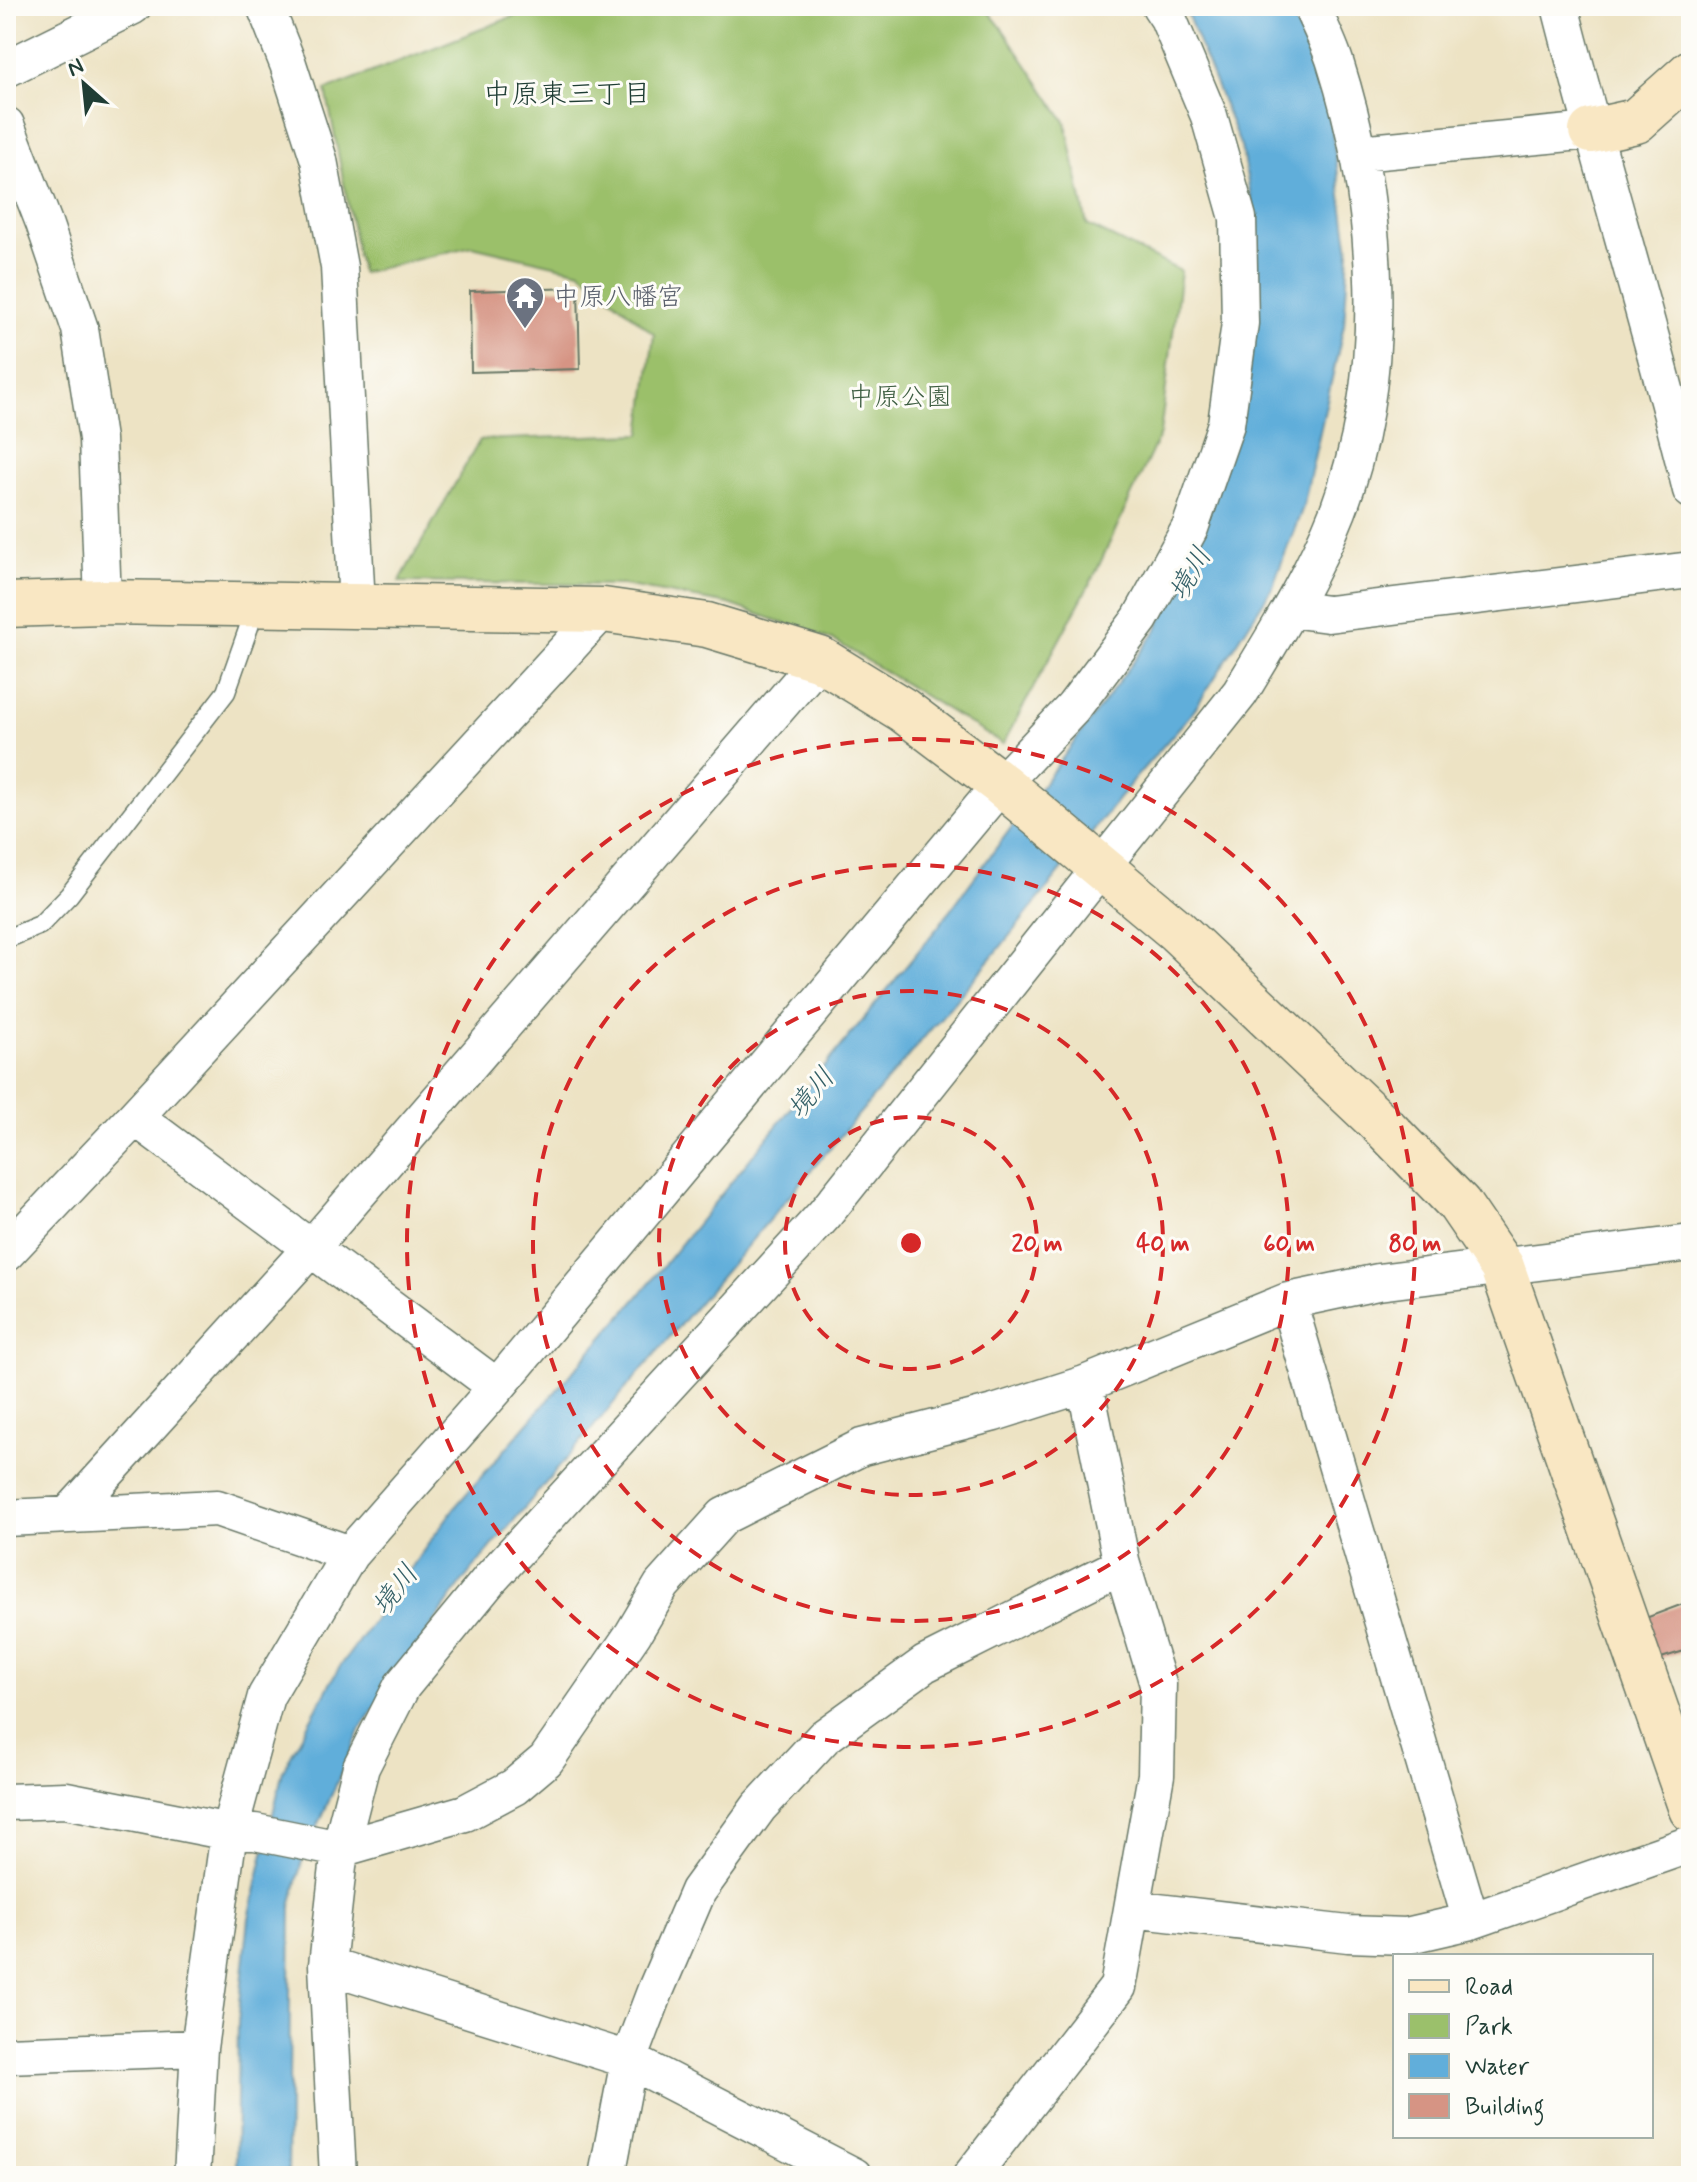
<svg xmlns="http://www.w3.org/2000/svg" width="1697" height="2182" viewBox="0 0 1697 2182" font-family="Mynerve,'Klee One',sans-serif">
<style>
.green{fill:#9bc06b;stroke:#5d7e50;stroke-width:2}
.water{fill:#61aeda;stroke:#407687;stroke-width:2}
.building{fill:#d69484}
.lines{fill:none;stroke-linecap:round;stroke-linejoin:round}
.lane-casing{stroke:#677766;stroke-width:21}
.street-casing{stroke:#677766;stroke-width:39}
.secondary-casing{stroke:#677766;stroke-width:47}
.lane{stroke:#fff;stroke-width:18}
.street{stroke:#fff;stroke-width:36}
.secondary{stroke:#f9e7c3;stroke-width:44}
.ring{fill:none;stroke:#d62828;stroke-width:4;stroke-dasharray:14 10}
.labels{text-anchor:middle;stroke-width:6;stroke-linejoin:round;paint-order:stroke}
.worship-label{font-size:26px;fill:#5b616d;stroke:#fdfcf7;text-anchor:start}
.park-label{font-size:26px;fill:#3e5e42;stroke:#fdfcf7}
.neighbourhood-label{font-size:28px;fill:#1f3d34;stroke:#fdfcf7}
.water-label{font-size:28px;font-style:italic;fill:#335f66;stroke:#fdfcf7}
.centre{fill:#d62828;stroke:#fdfcf7;stroke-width:4}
.ring-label{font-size:24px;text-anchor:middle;font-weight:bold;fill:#d62828;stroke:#fdfcf7;stroke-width:6;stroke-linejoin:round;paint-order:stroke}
</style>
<rect width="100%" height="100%" fill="#fdfcf7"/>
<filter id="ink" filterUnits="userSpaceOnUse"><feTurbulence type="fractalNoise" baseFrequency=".0125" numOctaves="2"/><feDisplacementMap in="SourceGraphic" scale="16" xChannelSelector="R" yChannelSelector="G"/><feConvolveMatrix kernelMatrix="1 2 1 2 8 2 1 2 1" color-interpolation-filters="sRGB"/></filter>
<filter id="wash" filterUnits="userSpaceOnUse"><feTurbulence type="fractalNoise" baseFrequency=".006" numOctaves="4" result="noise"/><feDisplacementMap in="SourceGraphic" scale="32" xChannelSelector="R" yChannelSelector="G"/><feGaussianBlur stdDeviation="1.8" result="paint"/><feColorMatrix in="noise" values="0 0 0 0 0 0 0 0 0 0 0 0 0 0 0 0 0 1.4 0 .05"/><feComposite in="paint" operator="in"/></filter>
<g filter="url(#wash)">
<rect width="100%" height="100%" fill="#ede3c4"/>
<!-- green -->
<path class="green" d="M540,6H984L1002,28L1066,123L1087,225L1181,271L1160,434L1096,572L1003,744L835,641L729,604L623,585L399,582L480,440L641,434L654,334L580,271L472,246L361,273L326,90Z"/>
<!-- water -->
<path class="water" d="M1184,6H1288L1306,42L1328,104L1349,251L1344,325L1303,507L1272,588L1193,712L1136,777L994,955L465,1578L362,1726L301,1864L291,1907L288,2176H236L238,2021L249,1918L283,1770L337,1671L454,1508L638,1297L938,927L1156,631L1197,547L1254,212L1241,147Z"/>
<g id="blocks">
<!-- building -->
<path class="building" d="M578,288L580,369L471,372L470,291Z
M1691,1601V1649L1641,1664L1627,1625Z"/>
</g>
</g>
<g filter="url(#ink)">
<use href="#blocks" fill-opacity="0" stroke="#677766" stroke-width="2"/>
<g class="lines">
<!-- lane casing -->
<g class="lane-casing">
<path id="lane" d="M6,939L40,925L69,895L226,692L257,604"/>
</g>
<!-- street casing -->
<g class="street-casing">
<path id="street" d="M265,6L288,64L319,160L339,267L357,605
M1560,6C1601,168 1651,327 1691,490
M6,69L133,6
M6,125L44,223L80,329L97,439L103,602
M1359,153L1591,131
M1290,609L1328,614L1691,570
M135,1117L497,1387
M6,1253L135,1117L603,610
M1288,1301L1471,1921
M68,1515L311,1248L820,659
M6,1518L217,1508L350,1554
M6,1802L66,1800L229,1832H255L340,1849L465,1813L514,1787L546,1760L633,1634L662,1585L724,1516L862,1447L994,1413L1085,1384L1288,1301L1378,1282L1691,1243
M1132,1909L1348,1934L1406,1936L1471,1921L1691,1844
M327,1965L629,2060L854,2176
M6,2055L199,2048
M192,2176L199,2048L229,1832L266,1696L350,1554L497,1387L1001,784L1073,708L1140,619L1190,528L1226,424L1240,323L1238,218L1209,116L1168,18L1160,6
M338,2176L327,1965L340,1849L361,1767L402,1686L490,1579L824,1215L1240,693C1275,635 1313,575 1338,511C1391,370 1380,203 1335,62C1329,43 1319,24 1311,6
M607,2176L629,2060L656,1989L698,1891L759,1807L824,1737L925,1664L1122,1565
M971,2176L1118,1987L1156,1775L1158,1684L1122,1565L1085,1384"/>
</g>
<!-- secondary casing -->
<g class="secondary-casing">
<path id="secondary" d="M1591,131L1636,121L1691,72
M6,605L103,602L603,610L707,625L820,659L903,710L1001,784L1176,930L1387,1130L1459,1204L1502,1267L1691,1809"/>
</g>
<!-- lane -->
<use href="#lane" class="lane"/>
<!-- street -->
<use href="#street" class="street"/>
<!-- secondary -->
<use href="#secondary" class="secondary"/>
</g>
</g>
<!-- distance rings -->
<g class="ring">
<circle cx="911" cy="1243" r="126"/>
<circle cx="911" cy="1243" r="252"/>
<circle cx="911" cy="1243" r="378"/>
<circle cx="911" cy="1243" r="504"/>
</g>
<!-- icons -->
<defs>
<g id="temple-pin" transform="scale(2)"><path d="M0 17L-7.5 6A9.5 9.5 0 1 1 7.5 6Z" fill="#6b7280" stroke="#fdfcf7"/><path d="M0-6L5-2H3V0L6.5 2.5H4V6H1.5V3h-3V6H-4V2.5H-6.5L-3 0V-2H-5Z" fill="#fff"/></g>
</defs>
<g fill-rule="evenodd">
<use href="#temple-pin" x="525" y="296"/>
</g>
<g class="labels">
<!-- worship labels -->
<g class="worship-label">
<text x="553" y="305">中原八幡宮</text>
</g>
<!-- park labels -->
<g class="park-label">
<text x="900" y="405">中原公園</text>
</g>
<!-- neighbourhood labels -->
<g class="neighbourhood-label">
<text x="567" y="103">中原東三丁目</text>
</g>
<!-- water labels -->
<g class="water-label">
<text transform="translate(1189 573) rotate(-60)" y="10">境川</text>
<text transform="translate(810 1092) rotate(-50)" y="10">境川</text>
<text transform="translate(394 1589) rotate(-52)" y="10">境川</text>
</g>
</g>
<circle cx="911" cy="1243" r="12" class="centre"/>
<g class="ring-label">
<text x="1037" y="1251">20 m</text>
<text x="1163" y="1251">40 m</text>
<text x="1289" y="1251">60 m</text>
<text x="1415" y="1251">80 m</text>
</g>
<!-- margin -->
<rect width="1697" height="2182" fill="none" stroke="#fdfcf7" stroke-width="32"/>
<!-- legend -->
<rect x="1393" y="1954" width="260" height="184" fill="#fdfcf7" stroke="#a4b0a9" stroke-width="2"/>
<rect x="1409" y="1980" width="40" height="12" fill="#f9e7c3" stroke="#a4b0a9" stroke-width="2"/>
<text x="1465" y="1994" font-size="24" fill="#1f3d34">Road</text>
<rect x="1409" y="2014" width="40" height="24" fill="#9bc06b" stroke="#a4b0a9" stroke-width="2"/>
<text x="1465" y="2034" font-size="24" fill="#1f3d34">Park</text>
<rect x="1409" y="2054" width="40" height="24" fill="#61aeda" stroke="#a4b0a9" stroke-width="2"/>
<text x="1465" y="2074" font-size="24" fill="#1f3d34">Water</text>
<rect x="1409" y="2094" width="40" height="24" fill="#d69484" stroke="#a4b0a9" stroke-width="2"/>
<text x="1465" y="2114" font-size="24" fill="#1f3d34">Building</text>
<!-- north arrow -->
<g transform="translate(84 84) rotate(333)" stroke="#fdfcf7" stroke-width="6" paint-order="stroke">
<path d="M0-6L14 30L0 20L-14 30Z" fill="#1f3d34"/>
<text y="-12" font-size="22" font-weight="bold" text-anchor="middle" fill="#1f3d34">N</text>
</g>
</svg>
